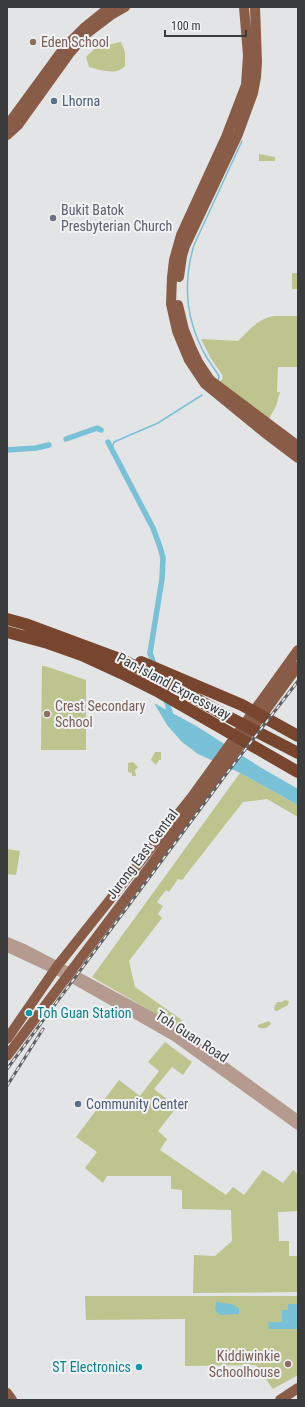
<svg xmlns="http://www.w3.org/2000/svg" width="305" height="1407" viewBox="0 0 305 1407" font-family="'Roboto Condensed',sans-serif">
<style>
.green{fill:#bdc48e}
.water{fill:#78c1d6}
.lines{fill:none;stroke-linecap:round;stroke-linejoin:round}
.stream{stroke:#78c1d6;stroke-width:1.5}
.canal{stroke:#78c1d6;stroke-width:5.5}
.minor{stroke:#b49a8f;stroke-width:8}
.major{stroke:#895c48;stroke-width:10}
.highway{stroke:#78452e;stroke-width:12}
.rail-casing{stroke:#606162;stroke-width:3}
.rail{stroke:#f0f2f4;stroke-width:1.5;stroke-dasharray:4.5;stroke-linecap:butt}
.education-dot{fill:#8d6e63;stroke:#f0f2f4;stroke-width:1.5}
.service-dot{fill:#5c6f8a;stroke:#f0f2f4;stroke-width:1.5}
.worship-dot{fill:#6b7280;stroke:#f0f2f4;stroke-width:1.5}
.culture-dot{fill:#0f9aa8;stroke:#f0f2f4;stroke-width:1.5}
.labels{text-anchor:middle;stroke-width:4;stroke-linejoin:round;paint-order:stroke}
.education-label{font-size:14px;fill:#785e54;stroke:#f0f2f4;text-anchor:start}
.service-label{font-size:14px;fill:#4e5e75;stroke:#f0f2f4;text-anchor:start}
.worship-label{font-size:14px;fill:#5b616d;stroke:#f0f2f4;text-anchor:start}
.street-label{font-size:14px;fill:#3a3b3c;stroke:#f0f2f4}
.culture-label{font-size:14px;fill:#0d838f;stroke:#f0f2f4;text-anchor:start}
</style>
<rect width="100%" height="100%" fill="#e3e4e6"/>
<!-- green -->
<path class="green" d="M121,42L125,52V66C116,76 101,70 89,67L86,57L95,48L99,49L107,45Z
M259,154L275,157V161H259Z
M292,273H298V289H292Z
M275,316H298V367H278L277,392H280L276,406L268,421L219,383L222,379L223,376L210,357L201,339L238,341C250,330 258,318 275,316Z
M42,666H45L86,680V750H41Z
M155,752H161V760H159L156,765L151,760Z
M133,762L138,767L135,770L136,776H132V773L128,772V763Z
M240,773L298,805V817L267,799L243,802L182,880L178,879L169,892L166,890L157,902L163,906L158,914L162,918L129,961L135,987L182,1020L177,1026L92,977Z
M7,849L20,851L16,875L7,874Z
M285,1000L289,1001L288,1005L277,1011H275L274,1008L277,1002H282Z
M269,1021L271,1024C267,1028 264,1030 258,1027V1025Z
M165,1042L192,1062L183,1075L172,1067L154,1089L177,1107L158,1131L167,1139L160,1150L226,1195L233,1187L244,1195L263,1170L283,1183L293,1170L298,1174V1211L278,1212L279,1241H289V1256H298V1292L193,1293L194,1255L215,1256L232,1241L231,1210L182,1209V1190L171,1189V1176H107L103,1183L85,1168L97,1152L76,1137L119,1080L140,1096L159,1071L148,1062Z
M85,1296H298V1375L273,1389L256,1365L185,1366V1319L86,1320Z"/>
<!-- water -->
<path class="water" d="M154,703L198,727L260,767L298,789V805L240,773L198,754L182,742L167,725Z
M216,1302L231,1304L239,1308V1314L220,1315L215,1310Z
M288,1304H298V1329H269L268,1322H282V1310H288Z"/>
<g class="lines">
<!-- stream -->
<path class="stream" d="M218,381L219,376C215,370 211,364 207,358C186,322 182,285 194,245L242,141
M112,449L114,442L158,423L202,395"/>
<!-- canal -->
<path class="canal" d="M66,439L97,428L101,430
M108,442L153,528L160,547L163,558L162,579L150,653L155,667
M7,450L36,448L49,445
M159,679L170,712"/>
<!-- minor -->
<path class="minor" d="M7,941L24,948L78,976L152,1016L178,1032L298,1119
M7,948L67,976L174,1037L298,1126"/>
<!-- major -->
<path class="major" d="M244,7L248,55L246,85L226,137L181,235L174,260L172,277L171,304L177,331L189,360L205,384L265,433L298,458
M7,126L64,48L84,28L110,7
M7,135L18,125L69,54L86,34L111,15L125,7
M179,277L182,256L185,246L238,134L253,93L256,77L257,62L255,7
M178,305L184,330L191,347L198,362L210,380L298,446
M7,1039L58,965L194,794L298,650
M7,1056L200,800L298,666
M7,1393L12,1400
M280,1400L298,1388"/>
<!-- highway -->
<path class="highway" d="M7,619L25,624L122,660L165,681L221,713L298,753
M7,632L48,643L82,655L121,673L159,692L298,772
M141,662L242,705L298,736"/>
<!-- rail casing -->
<g class="rail-casing">
<path id="rail" d="M7,1069L227,773L298,681
M7,1086L43,1029"/>
</g>
<!-- rail -->
<use href="#rail" class="rail"/>
</g>
<!-- markers -->
<g class="education-dot">
<circle cx="33" cy="42" r="4"/>
<circle cx="47" cy="714" r="4"/>
<circle cx="288" cy="1364" r="4"/>
</g>
<g class="service-dot">
<circle cx="54" cy="101" r="4"/>
<circle cx="78" cy="1104" r="4"/>
</g>
<circle class="worship-dot" cx="53" cy="218" r="4"/>
<g class="culture-dot">
<circle cx="29" cy="1013" r="4"/>
<circle cx="139" cy="1367" r="4"/>
</g>
<g class="labels">
<!-- education labels -->
<g class="education-label">
<text x="41" y="47">Eden School</text>
<text x="55" y="711">Crest Secondary<tspan x="55" dy="16">School</tspan></text>
<text x="280" y="1361" text-anchor="end">Kiddiwinkie<tspan x="280" dy="16">Schoolhouse</tspan></text>
</g>
<!-- service labels -->
<g class="service-label">
<text x="62" y="106">Lhorna</text>
<text x="86" y="1109">Community Center</text>
</g>
<!-- worship labels -->
<g class="worship-label">
<text x="61" y="215">Bukit Batok<tspan x="61" dy="16">Presbyterian Church</tspan></text>
</g>
<!-- street labels -->
<g class="street-label">
<text transform="translate(174 686) rotate(28)" y="5">Pan-Island Expressway</text>
<text transform="translate(142 854) rotate(-53)" y="5">Jurong East Central</text>
<text transform="translate(192 1036) rotate(33)" y="5">Toh Guan Road</text>
</g>
<!-- culture labels -->
<g class="culture-label">
<text x="37" y="1018">Toh Guan Station</text>
<text x="131" y="1372" text-anchor="end">ST Electronics</text>
</g>
</g>
<!-- border -->
<rect width="305" height="1407" fill="none" stroke="#3a3b3c" stroke-width="16"/>
<!-- scale -->
<path d="M165 30v6h81v-6" fill="none" stroke="#3a3b3c" stroke-width="2"/>
<text x="171" y="30" font-size="12" fill="#3a3b3c" stroke="#f0f2f4" stroke-width="3" paint-order="stroke">100 m</text>
</svg>
